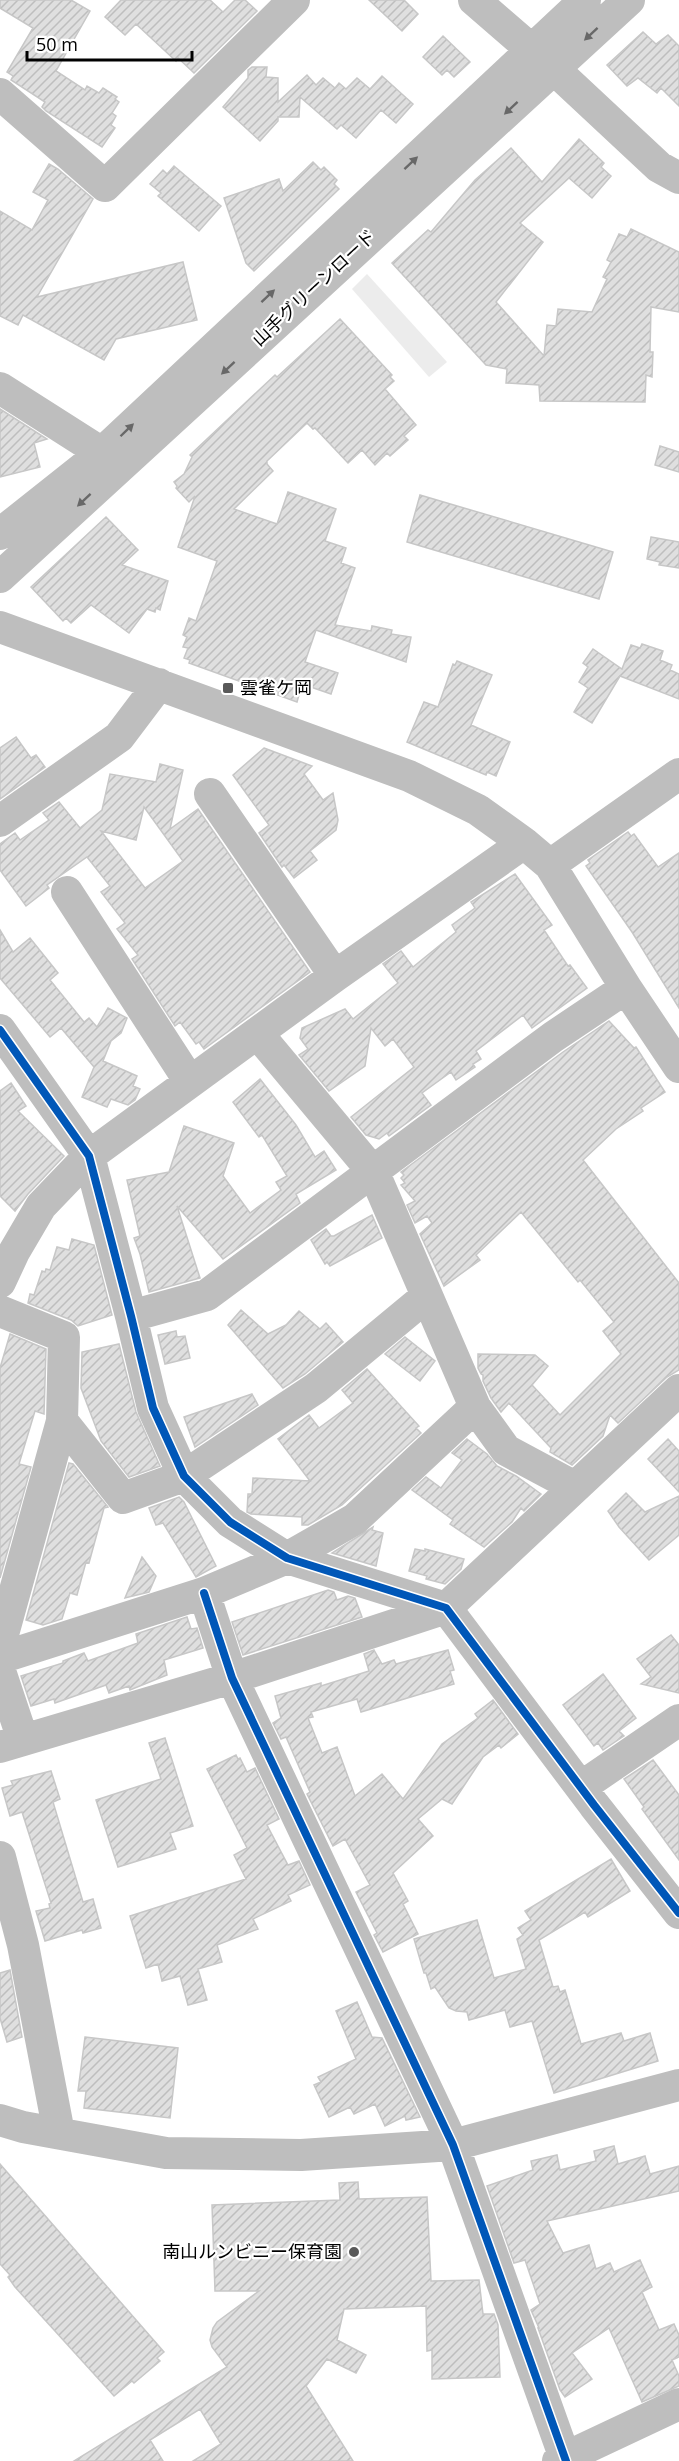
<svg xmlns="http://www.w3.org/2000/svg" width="679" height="2461" viewBox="0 0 679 2461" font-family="'Open Sans','Noto Sans JP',sans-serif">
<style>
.park{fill:#ececec}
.building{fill:url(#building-hatch);stroke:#c7c7c7;stroke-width:1.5;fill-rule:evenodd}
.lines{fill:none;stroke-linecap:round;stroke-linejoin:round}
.minor{stroke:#bebebe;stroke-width:32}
.cycleway-casing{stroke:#fff;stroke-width:11}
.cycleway{stroke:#0057b8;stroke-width:8}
.oneway{fill:#686868}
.poi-dot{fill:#595959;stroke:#fff;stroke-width:2}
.labels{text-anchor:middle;stroke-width:4.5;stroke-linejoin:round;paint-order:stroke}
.street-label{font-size:18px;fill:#000;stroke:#fff}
.poi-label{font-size:18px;fill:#000;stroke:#fff;text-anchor:start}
</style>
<defs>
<pattern id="building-hatch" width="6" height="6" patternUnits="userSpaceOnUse" patternTransform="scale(1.5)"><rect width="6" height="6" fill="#dfdfdf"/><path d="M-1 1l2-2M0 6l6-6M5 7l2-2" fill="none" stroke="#bebebe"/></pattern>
</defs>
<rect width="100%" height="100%" fill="#fff"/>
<!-- park -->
<path class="park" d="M367,274L447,362L429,377L352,289Z"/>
<!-- building -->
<path class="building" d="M0,0H71L90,11L56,71L85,90L87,86L99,93L103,88L117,97L115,99L119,102L112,113L116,116L111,125L115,128L102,147L46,111L42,107L45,102L11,80L13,76L7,72L33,28L0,8Z
M121,0H210L223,12L235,0H245L257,11L194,73L178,58L176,61L136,24L125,35L105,17Z
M369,0H404L418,14L402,31Z
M643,32L656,44L668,35L679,46V106L661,88L657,93L638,78L627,86L607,65Z
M443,36L470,62L454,77L447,70L442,75L423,57Z
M252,67H267L266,77L278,78V102L307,75L316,85L323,78L335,88L339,83L346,89L357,78L370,89L382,76L413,104L396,123L381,110L356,138L341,125L337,129L300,97L299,117H278V121L260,141L223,107L248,78V70Z
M579,139L604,163L601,167L611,176L592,198L569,178L520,223L543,242L496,302L544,356L547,325L556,326L558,309L592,312L607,279L603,277L611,262L607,260L619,234L627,237L631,229L679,252V312L651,307L650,352H653L652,377L646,375L645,402L540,401L539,385L506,383L507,369L486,365L392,263L428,230L431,232L475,180L511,148L542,182Z
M313,162L321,170L324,167L337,180L334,184L339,189L254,271L246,263L224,198L279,179L283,191Z
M49,164L58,169L93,199L37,297L183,262L197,320L116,339L104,360L23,315L18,325L0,316V211L32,230L48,200L33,192Z
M174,166L221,206L199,231L158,196L161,193L150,184L163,170L167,174Z
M340,319L392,375L390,377L394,381L385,389L416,425L404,436L408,440L390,456L387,453L375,465L362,450L348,463L315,428L313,429L307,423L267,461V464L273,471L234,509L277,524L288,492L336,509L325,541L346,548L341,563L355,568L335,625L371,631L372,626L392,630L391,634L411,637L406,662L316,630L305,662L338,673L331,694L302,684L297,702L189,663L190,660L184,658L188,648L183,647L187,637L183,635L189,618L196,621L217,561L178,547L195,496L189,502L176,488L177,486L174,482L184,474L192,457L190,455L275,375L277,377Z
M0,409L47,439L34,443L40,467L0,477Z
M660,446L679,452V472L655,465Z
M420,495L613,552L599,599L407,542Z
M106,517L138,550L122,565L168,581L160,610L156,608L155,612L147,609L129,633L91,605L71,623L66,618L63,621L31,587Z
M651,537L679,542V568L659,565L660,562L647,559Z
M642,644L663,651L660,660L672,665L670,670L679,674V699L620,676L592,723L574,712L588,688L579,682L588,667L583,663L593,649L622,669L631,645L640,648Z
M457,661L492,675L471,725L510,742L496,776L487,772L486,775L407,742L424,702L438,707L453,664L455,665Z
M16,737L31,758L36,755L45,767L0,799V748Z
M264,748L312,766L304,774L323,800L333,793L338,820L336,830L310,851L317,860L294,878L284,865L282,867L259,833L269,825L233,775Z
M160,764L183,770L170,829L198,809L310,972L204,1049L199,1042L196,1044L180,1022L175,1026L132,959L138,955L117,929L125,923L101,892L110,886L87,857L47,885L49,888L26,906L0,870V844L15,833L20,840L49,820L43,813L59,802L80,828L102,810L110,774L156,782ZM144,807L183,861L145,888L101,831L136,840Z
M628,832L631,836L634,834L658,867L679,853V1008L632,932L586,866L590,863L588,860Z
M515,874L552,925L544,930L568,966L570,965L587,988L532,1028L523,1015L476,1051L481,1059L473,1064L475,1067L456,1080L451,1072L422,1093L431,1105L389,1136L387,1133L379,1139L366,1135L351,1117L414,1067L393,1039L385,1046L371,1028L365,1066L329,1091L299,1055L308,1049L300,1038L302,1028L345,1009L353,1019L398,983L383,964L401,951L413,967L456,932L452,925L475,908L471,902Z
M0,930L13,952L30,938L58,973L50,980L84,1022L89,1018L97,1027L108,1008L127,1018L121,1033L111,1041L103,1061L137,1076L133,1086L140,1089L135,1100L128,1105L111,1099L107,1107L82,1097L94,1067L61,1028L50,1037L0,978Z
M609,1021L634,1048L636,1047L665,1092L641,1108L643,1111L616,1129L583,1160L679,1283V1370L667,1377L618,1423L610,1415L603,1436L572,1465L550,1452L551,1448L509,1403L501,1412L491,1398L483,1381V1375L481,1374L478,1368V1354L535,1355L548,1366L532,1385L560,1415L621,1354L603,1331L614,1322L580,1280L578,1282L521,1212L476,1255L480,1260L444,1286L420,1234L432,1223L427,1216L415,1223L407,1205L415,1201L401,1185L405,1183L401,1178L404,1175L401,1172L563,1052Z
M260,1079L296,1125L315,1157L324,1151L336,1170L296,1194L300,1203L223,1259L177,1206L200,1278L149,1292L140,1254L134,1238L140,1236L127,1180L169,1172L184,1126L234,1143L223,1176L250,1213L281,1190L276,1182L287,1176L262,1135L259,1137L233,1102Z
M11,1083L26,1106L18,1111L64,1156L28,1194L15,1211L0,1196V1091Z
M372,1215L382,1238L330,1266L327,1262L325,1264L311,1240L326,1229L331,1236H334Z
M72,1239L94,1245L112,1315L78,1326L71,1320L28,1303L30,1294L34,1295L42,1271L45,1272L46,1269L50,1270L57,1247L69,1250Z
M241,1310L268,1334L286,1325L299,1311L320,1329L326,1323L343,1342L305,1374L283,1388L228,1325Z
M176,1331L177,1337L185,1336L190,1358L165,1364L158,1335Z
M10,1334L46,1349L44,1414L35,1411L19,1464L31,1467L0,1578V1368Z
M405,1337L435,1361L420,1381L385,1354Z
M119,1344L136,1412L160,1466L129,1477L101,1441L81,1388L82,1352Z
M367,1369L419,1426L416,1428L421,1433L342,1505L308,1525H302V1517L251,1514L247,1512L248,1494H252L253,1478L310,1481L278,1439L309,1415L319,1428L353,1403L342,1390Z
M252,1394L258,1405L195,1447L184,1417Z
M467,1439L487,1454L497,1466L516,1476L541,1494L524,1511L521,1508L512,1522L484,1547L450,1524L453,1520L412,1490L426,1477L441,1488L462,1460L452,1453Z
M668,1439L679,1451V1492L648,1459Z
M69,1463L73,1464L108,1507L104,1508L89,1563L86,1562L77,1595L70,1593L62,1619L43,1625L26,1620Z
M626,1493L645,1512L679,1496V1535L649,1560L619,1527L608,1511Z
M179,1497L184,1502L216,1566L196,1577L163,1523L156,1525L149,1508Z
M373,1527L372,1530L383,1533L376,1566L332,1553Z
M415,1549L425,1551V1549L464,1559L461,1569L445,1584L426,1579L427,1576L409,1571Z
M142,1557L156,1576L149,1592L125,1598Z
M328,1590L334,1592L337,1600L348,1596L355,1598L362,1617L243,1655L232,1622Z
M187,1617L191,1629L197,1628L203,1648L164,1660L167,1675L130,1690L129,1686L109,1693L106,1685L55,1703L54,1699L31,1706L21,1676L63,1663V1661L84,1653L88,1661L138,1643L136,1634Z
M671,1635L679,1645V1693L641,1684L651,1677L637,1659Z
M374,1650L382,1664L394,1660L396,1664L448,1650L454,1670L450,1671L454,1684L361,1712L357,1699L311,1712L313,1717L308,1718L322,1753L337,1747L355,1796L382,1774L403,1799L442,1744L478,1718L475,1714L493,1700L518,1734L501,1748L499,1745L483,1757L452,1804L442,1799L418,1819L433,1836L393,1873L408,1901L403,1904L418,1934L383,1952L374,1935L377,1933L356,1892L370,1885L345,1839L333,1846L307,1794L310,1792L286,1737L281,1739L273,1723L281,1718L275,1696L321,1683V1686L369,1671L364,1654Z
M603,1674L636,1718L619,1731L624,1736L603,1750L598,1743L594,1746L563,1705Z
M165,1738L193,1826L170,1833L176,1849L118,1867L96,1800L161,1779L149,1743Z
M236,1755L238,1759L240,1758L247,1772L255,1768L279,1819L267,1825L288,1865L299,1861L310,1885L288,1895L291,1901L253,1919L258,1929L217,1945L222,1962L198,1969L207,2000L188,2005L180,1976L162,1981L158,1964L146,1968L130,1916L246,1879L234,1855L247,1848L207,1769Z
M653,1760L679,1795V1860L642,1809L644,1807L624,1779Z
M51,1771L60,1799L53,1802L83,1902L93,1899L101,1928L83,1933L82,1930L45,1941L36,1911L50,1908L49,1904L51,1903L22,1812L10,1816L2,1788L13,1785L11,1781Z
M611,1859L630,1891L588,1917L585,1912L539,1940L553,1987L558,1986L560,1992L565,1990L581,2044L621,2033L624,2041L650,2033L658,2061L554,2093L532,2021L510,2027L505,2010L469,2020L467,2012L456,2011L449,2008L435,1987L431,1989L426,1973H424L414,1939L477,1920L494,1978L526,1969L517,1939L523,1935L518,1928L531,1920L525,1911Z
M10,1970L22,2037L7,2042L0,2018V1973Z
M357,2002L372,2037L382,2038L420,2117L406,2120L405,2116L385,2126L375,2104L354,2114L350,2107L329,2117L314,2085L321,2082L318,2077L356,2059L336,2011Z
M85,2037L178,2048L170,2118L84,2108L86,2091H78Z
M614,2146L618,2164L645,2156L650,2174L679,2166V2191L547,2221L563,2253L589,2245L596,2269L610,2263L614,2272L640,2260L652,2287L642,2292L659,2330L674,2324L679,2335V2357L672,2360L679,2376V2386L642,2402L609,2328L572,2353L592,2379L565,2397L560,2390L538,2328H539L531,2310L540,2304L525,2260L514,2263L487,2186L533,2170L531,2161L557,2155L560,2170L596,2161L594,2151Z
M0,2164L164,2352L157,2358L160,2361L134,2383L132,2381L114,2396L15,2287L8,2277L10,2275L0,2264Z
M358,2182L359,2199L427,2197L431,2281L479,2280L483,2314H494L498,2325L500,2377L432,2379V2350L427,2351L426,2306L344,2309L337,2340L366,2355L356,2373L327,2359L306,2386L353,2461H193L221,2444L200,2409L150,2440L163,2461H74L227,2367L212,2347L210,2340L213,2328L217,2322L259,2291H215L212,2205L340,2200L339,2183Z"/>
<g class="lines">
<!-- minor -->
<path class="minor" d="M474,0L554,69L659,167L679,178
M0,94L105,186L294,0
M0,388L102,453
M0,534L102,453L585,0
M0,577L629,0
M0,627L409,776L478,810L524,843L550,865L626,988L679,1067
M210,794L335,976
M0,821L119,737L159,684
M550,865L679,774
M67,892L190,1082
M0,1030L89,1156L131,1316L153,1408L184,1476L230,1522L287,1558L446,1608L594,1805L679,1913
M257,1033L374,1173L475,1407L506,1450L575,1487
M0,1282L14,1252L41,1206L89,1156L335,976L524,843
M0,1311L64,1337L62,1421L0,1645
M131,1316L207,1295L553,1037L626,988
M62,1421L123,1498L184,1476L316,1388L427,1296
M204,1593L232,1678L453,2145L566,2461
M0,1658L204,1593L287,1558L355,1519L475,1407
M0,1671L23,1740
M0,1747L232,1678L446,1608L679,1390
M581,1787L679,1720
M0,1857L23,1945L59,2133
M0,2120L23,2127L166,2153L301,2155L453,2145L679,2085
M558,2461L679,2404"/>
<!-- cycleway casing -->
<g class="cycleway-casing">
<path id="cycleway" d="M0,1030L89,1156L131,1316L153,1408L184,1476L230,1522L287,1558L446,1608L594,1805L679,1913
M204,1593L232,1678L453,2145L566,2461"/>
</g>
<!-- cycleway -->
<use href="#cycleway" class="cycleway"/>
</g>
<!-- one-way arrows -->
<defs><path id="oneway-solid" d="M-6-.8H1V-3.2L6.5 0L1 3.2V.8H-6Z" transform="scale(1.5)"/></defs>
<g class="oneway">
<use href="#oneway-solid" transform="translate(591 34) rotate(137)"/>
<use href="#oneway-solid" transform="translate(511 108) rotate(137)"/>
<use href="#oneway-solid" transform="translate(411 163) rotate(-43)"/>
<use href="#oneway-solid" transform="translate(268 296) rotate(-43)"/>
<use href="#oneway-solid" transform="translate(228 368) rotate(137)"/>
<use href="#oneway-solid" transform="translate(127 430) rotate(-44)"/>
<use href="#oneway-solid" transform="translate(84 500) rotate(137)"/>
</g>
<!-- markers -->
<g class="poi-dot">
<rect x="222" y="682" width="12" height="12" rx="3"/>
<circle cx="354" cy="2252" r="6"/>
</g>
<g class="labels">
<!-- street labels -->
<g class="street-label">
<text transform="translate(314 288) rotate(-43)" y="6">山手グリーンロード</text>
</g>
<!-- poi labels -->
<g class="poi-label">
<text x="240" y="694">雲雀ケ岡</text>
<text x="342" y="2258" text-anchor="end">南山ルンビニー保育園</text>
</g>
</g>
<!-- scale -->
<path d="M27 51v9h165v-9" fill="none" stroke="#000000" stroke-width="3"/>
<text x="36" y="51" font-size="18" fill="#000000" stroke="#ffffff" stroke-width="4.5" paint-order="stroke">50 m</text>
</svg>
